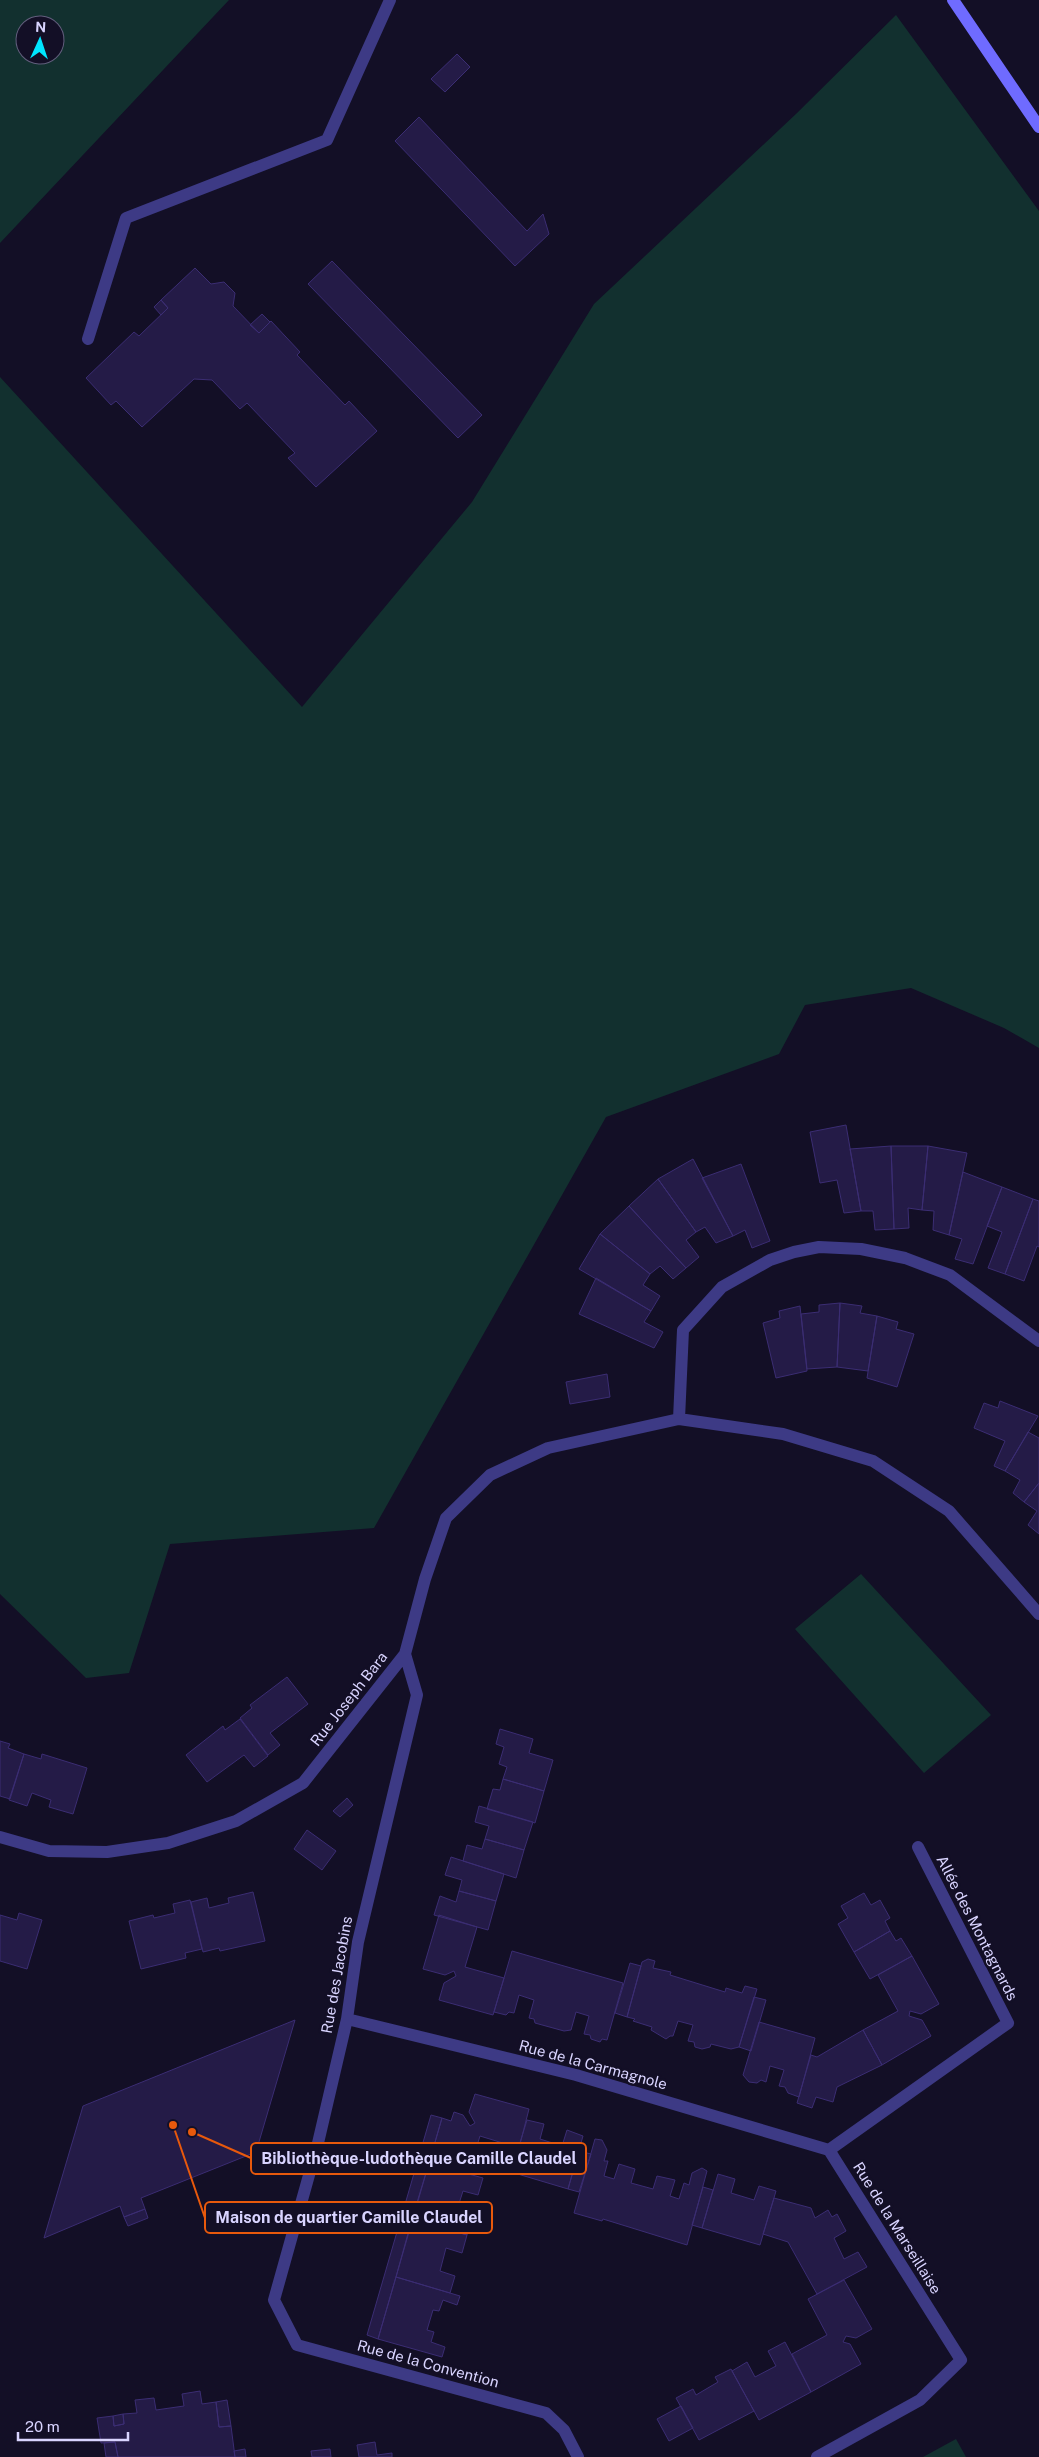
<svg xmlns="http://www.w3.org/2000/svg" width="1039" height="2457" viewBox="0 0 1039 2457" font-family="'Public Sans',sans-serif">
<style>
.green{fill:#12302f;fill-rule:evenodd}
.building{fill:#241b47;stroke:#3b2d73}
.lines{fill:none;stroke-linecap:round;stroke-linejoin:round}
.street{stroke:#3d3a85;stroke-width:12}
.secondary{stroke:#6f6bff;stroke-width:12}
.labels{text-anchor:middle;stroke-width:5;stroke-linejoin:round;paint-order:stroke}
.street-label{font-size:15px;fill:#d9d4ff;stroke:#130f26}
.leader{fill:none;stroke:#e8590c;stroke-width:2}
.callout-dot{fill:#e8590c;stroke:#130f26;stroke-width:2}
.callout{fill:#130f26;stroke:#e8590c;stroke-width:2}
.callout-label{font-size:16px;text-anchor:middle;font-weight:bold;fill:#d9d4ff}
</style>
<rect width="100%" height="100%" fill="#130f26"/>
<!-- green -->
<path class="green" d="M0,0H229L0,243ZM25,25H55V55H25Z
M896,15L1039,211V1048L1004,1028L911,988L805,1005L779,1054L606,1117L374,1528L170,1544L129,1673L86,1678L0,1594V377L302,707L472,502L594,304L797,113Z
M861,1574L991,1715L924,1773L795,1629Z
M956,2439L966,2457H923Z"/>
<!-- building -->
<path class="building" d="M457,54L470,67L445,92L431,79Z
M419,117L527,231L543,214L549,234L515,266L395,141Z
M332,261L482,415L458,438L308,284Z
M195,268L211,284L224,282L235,293L233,306L259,333L271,321L300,352L297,355L345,405L349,401L377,431L316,487L288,458L295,453L247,403L240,409L212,380L194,379L142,427L116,401L111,405L86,378L134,332L139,336L168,308L161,300Z
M161,300L168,308L161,315L154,307Z
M262,314L270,322L259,333L250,325Z
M846,1125L861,1211L844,1213L837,1180L820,1183L810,1132Z
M891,1146L894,1229L875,1230L873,1211H861L850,1149Z
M891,1146H928L922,1210L908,1208L909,1228L894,1229Z
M928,1146L967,1153L949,1235L933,1230L934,1211L922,1210Z
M693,1159L733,1236L716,1243L705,1227L696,1232L658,1179Z
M741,1164L770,1241L752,1248L745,1230L733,1236L702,1178Z
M963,1172L1002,1187L973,1264L955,1259L962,1239L949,1235Z
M658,1179L696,1232L686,1240L699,1257L686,1268L629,1206Z
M1002,1187L1033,1199L1005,1274L988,1268L1002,1232L987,1226Z
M1033,1199L1039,1201V1247L1037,1246L1024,1281L1005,1274Z
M629,1206L686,1268L673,1279L660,1266L650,1274L600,1234Z
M600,1234L650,1274L643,1285L660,1296L651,1311L579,1269Z
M596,1278L651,1311L644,1322L663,1332L654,1348L579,1314Z
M840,1303L862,1306L860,1313L877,1316L868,1371L837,1367Z
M840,1303L837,1367L807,1369L801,1314L819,1312V1305Z
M800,1306L807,1371L776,1378L763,1323L780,1318L779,1311Z
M877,1316L898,1322L896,1329L914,1334L897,1387L867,1378Z
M607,1374L610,1397L570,1404L566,1382Z
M1000,1401L1038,1416L1005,1471L994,1466L1005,1441L974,1428L984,1403L998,1408Z
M1028,1432L1039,1438V1483L1024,1502L1013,1493L1020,1480L1005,1471Z
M1039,1483V1534L1028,1525L1037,1511L1024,1502Z
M287,1677L308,1704L270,1733L280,1745L268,1755L240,1718L252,1708L250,1705Z
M240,1719L268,1756L254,1767L244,1755L207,1782L186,1755L223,1726L225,1730Z
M500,1729L533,1739L529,1753L553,1760L544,1791L503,1779L507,1767L499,1764L504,1747L496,1744Z
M0,1741L10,1744L8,1748L24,1754L10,1799L0,1796Z
M24,1754L41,1759L42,1754L87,1768L73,1814L49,1807L51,1800L32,1793L27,1806L9,1800Z
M503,1779L544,1791L535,1823L487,1809L493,1789L500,1790Z
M347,1798L353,1805L340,1817L333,1811Z
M479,1806L533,1822L524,1850L485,1839L489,1826L475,1822Z
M307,1830L336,1851L322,1870L294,1849Z
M485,1839L524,1850L516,1878L463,1861L467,1845L482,1849Z
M451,1857L504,1874L496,1901L459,1891L462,1880L445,1875Z
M459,1891L496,1901L488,1930L434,1915L440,1896L456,1902Z
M253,1892L265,1941L220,1951L219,1948L203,1952L191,1902L207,1898L209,1908L229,1903L228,1898Z
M864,1893L871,1905L880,1900L890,1918L885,1921L890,1931L854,1952L838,1924L848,1918L841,1906Z
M190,1900L202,1949L185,1953L186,1958L141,1969L129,1921L153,1915L154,1918L175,1913L173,1904Z
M19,1913L42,1920L27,1969L0,1961V1915L17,1920Z
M439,1915L477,1927L465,1967L504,1978L493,2015L439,2000L444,1983L456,1976L454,1971L445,1975L423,1969Z
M890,1931L896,1941L901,1938L912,1956L870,1979L854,1952Z
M512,1951L623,1983L607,2040L602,2039L600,2042L591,2039L590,2035L584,2034L589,2016L576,2012L571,2030L564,2031L535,2023L534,2019L529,2018L534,2000L519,1995L514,2013L509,2012L506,2015L494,2012Z
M912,1956L939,2004L921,2014L910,2011L909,2016L922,2020L931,2036L882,2065L863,2030L898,2011L878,1975Z
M648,1959L655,1961L653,1968L671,1972L670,1975L725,1992L726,1988L742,1993L745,1986L757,1989L739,2047L731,2049L711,2044L710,2047L702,2049L695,2047L694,2042L688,2041L693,2025L678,2021L673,2036H670L666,2039L651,2030L652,2027L633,2021L635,2019L627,2017L642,1962Z
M630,1963L641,1966L627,2017L615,2013Z
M754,1997L766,2000L751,2051L739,2047Z
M295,2020L256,2152L141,2198L145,2209L124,2217L120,2206L44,2238L83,2106Z
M759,2022L815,2038L799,2097L788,2093L785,2087L779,2086L784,2070L770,2066L766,2082L761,2080L757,2083L749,2082L743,2075Z
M863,2030L882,2065L837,2087L833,2102L816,2097L812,2108L797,2103L811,2055L817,2057Z
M475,2094L529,2109L519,2148L480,2136L468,2174L429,2163L442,2118L451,2121L454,2112L463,2115L470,2126L475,2123L469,2112Z
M431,2115L442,2118L378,2339L367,2335Z
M527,2120L544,2124L540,2139L562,2146L567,2130L583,2136L568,2189L511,2172Z
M595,2139L602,2140L607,2150L604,2161H608L604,2176L614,2179L619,2164L635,2169L631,2183L653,2189L657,2176L675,2180L670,2196L679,2199L684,2183L689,2185L692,2173L702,2168L707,2171L687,2245L603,2219L602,2221L574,2213Z
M579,2151L591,2154L579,2192L568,2189Z
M429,2163L483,2178L478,2195L463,2191L456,2213L472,2218L467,2235L412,2219Z
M718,2174L735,2179L731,2193L754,2200L759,2186L776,2191L760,2245L702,2228Z
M703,2187L713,2190L702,2228L692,2225Z
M774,2198L811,2208L815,2218L828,2210L832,2217L837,2214L846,2231L834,2238L844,2259L858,2252L867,2267L817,2294L788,2242L763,2234Z
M145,2209L148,2218L128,2226L124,2217Z
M412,2219L467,2235L462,2253L446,2248L440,2271L455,2276L450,2293L396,2277Z
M396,2277L460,2296L457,2305L443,2300L439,2311L433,2310L427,2330L434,2332L431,2342L445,2347L442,2357L378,2339Z
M844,2280L872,2329L856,2338L846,2336L843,2342L850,2344L861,2364L811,2392L792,2354L827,2335L808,2299Z
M785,2342L811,2392L759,2420L732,2371L747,2362L755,2377L776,2366L768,2351Z
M731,2369L754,2411L699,2440L676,2398L693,2389L696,2395L718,2382L715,2377Z
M200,2391L202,2404L216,2402L219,2427L231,2426L235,2457H118L115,2442L101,2443L97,2418L113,2416L114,2426L124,2424L123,2414L137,2413L135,2400L154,2398L156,2410L184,2406L182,2394Z
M227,2400L231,2426L219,2427L216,2402Z
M681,2406L693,2428L669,2441L657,2419Z
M123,2414L124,2424L114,2426L113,2416Z
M115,2442L118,2457H106L104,2443Z
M375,2442L377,2455L392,2453V2457H359L357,2445Z
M245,2449L246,2457H235L234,2451Z
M330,2449L331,2457H312L311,2451Z"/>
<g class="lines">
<!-- street -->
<path class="street" d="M88,339L126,218L327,140L390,0
M679,1419L683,1330L722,1287L770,1260L794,1252L819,1247L861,1249L905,1258L950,1275L1039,1341
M405,1654L417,1695L358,1942L347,2019L318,2143L274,2300L297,2345L546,2413L564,2430L578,2457
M0,1837L49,1851L107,1852L168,1843L236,1821L303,1783L405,1654L425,1579L446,1518L490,1475L548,1448L679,1419L783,1434L873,1461L949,1511L1039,1614
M347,2019L576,2075L829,2150
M817,2457L920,2400L961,2360L829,2150L1008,2023L918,1847"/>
<!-- secondary -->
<path class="secondary" d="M953,0L1039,127"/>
</g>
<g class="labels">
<!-- street labels -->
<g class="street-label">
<text transform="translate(349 1699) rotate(-52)" y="5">Rue Joseph Bara</text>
<text transform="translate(977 1928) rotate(63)" y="5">Allée des Montagnards</text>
<text transform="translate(337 1975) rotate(-80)" y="5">Rue des Jacobins</text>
<text transform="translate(593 2065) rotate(15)" y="5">Rue de la Carmagnole</text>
<text transform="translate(897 2228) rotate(58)" y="5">Rue de la Marseillaise</text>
<text transform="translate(428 2364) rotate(15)" y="5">Rue de la Convention</text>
</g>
</g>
<!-- callouts -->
<path class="leader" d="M192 2132L251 2158M173 2125L205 2218"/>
<g class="callout-dot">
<circle cx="192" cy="2132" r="5"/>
<circle cx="173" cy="2125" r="5"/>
</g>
<g class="callout">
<rect x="251" y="2143" width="335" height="31" rx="5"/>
<rect x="205" y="2202" width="287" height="31" rx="5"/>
</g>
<g class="callout-label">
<text x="419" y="2164">Bibliothèque-ludothèque Camille Claudel</text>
<text x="349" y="2223">Maison de quartier Camille Claudel</text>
</g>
<!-- north arrow -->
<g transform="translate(40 40) rotate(3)"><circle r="24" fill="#130f26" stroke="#625e7d"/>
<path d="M0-4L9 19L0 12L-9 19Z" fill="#00e5ff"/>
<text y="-8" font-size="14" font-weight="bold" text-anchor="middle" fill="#d9d4ff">N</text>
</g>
<!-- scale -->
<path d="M18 2432v8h110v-8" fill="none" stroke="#d9d4ff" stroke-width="2.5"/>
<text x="25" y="2432" font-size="15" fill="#d9d4ff" stroke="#130f26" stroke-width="4" paint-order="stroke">20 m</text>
</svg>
